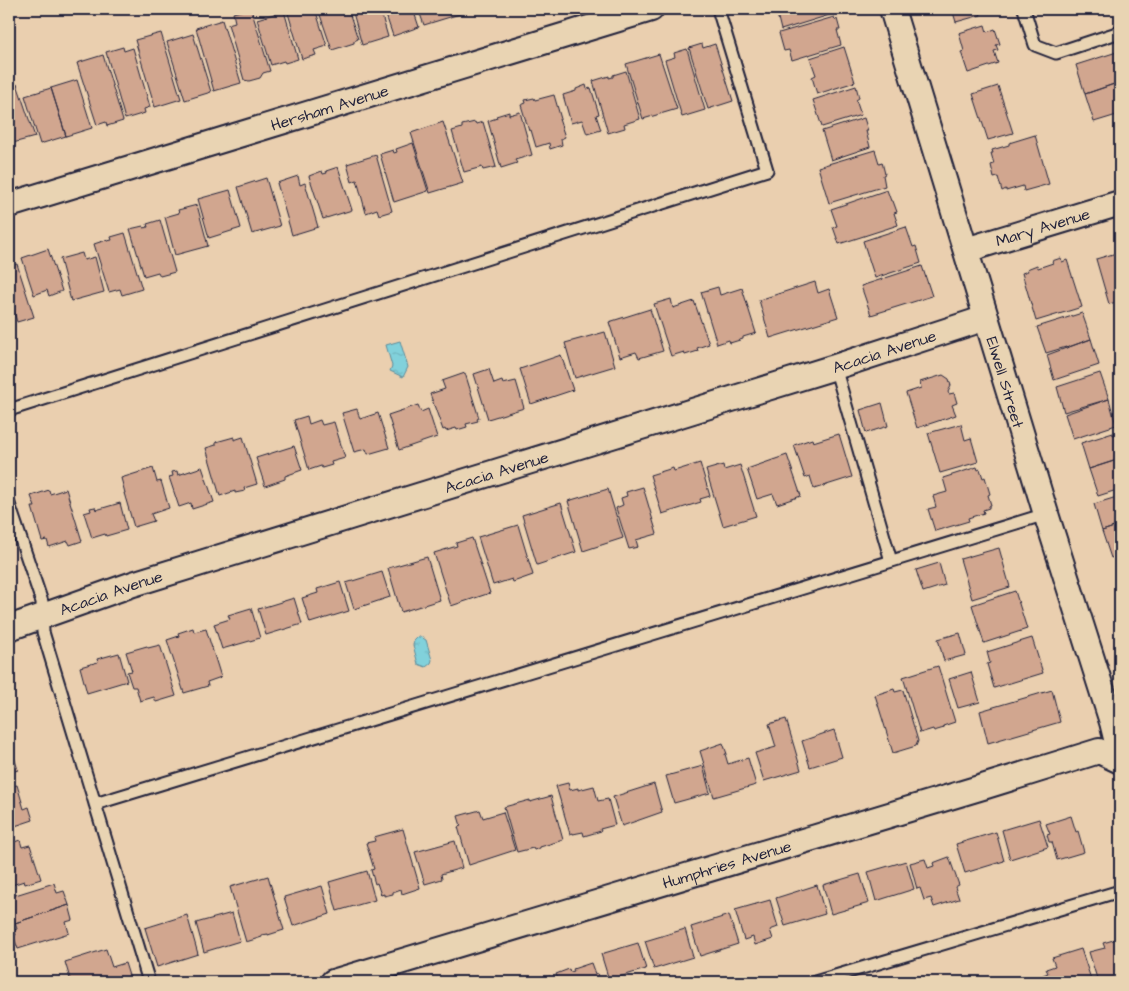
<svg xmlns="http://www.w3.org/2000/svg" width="1129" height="991" viewBox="0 0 1129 991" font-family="'Architects Daughter',sans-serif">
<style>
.water{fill:url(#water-ripples);stroke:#5b8b9b}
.building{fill:#d1a68f;stroke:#22223b}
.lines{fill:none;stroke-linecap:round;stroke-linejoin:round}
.service-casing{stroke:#22223b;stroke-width:15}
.minor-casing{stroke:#22223b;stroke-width:28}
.service{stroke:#e9d4b3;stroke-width:11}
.minor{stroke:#e9d4b3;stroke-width:24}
.labels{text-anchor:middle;stroke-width:5;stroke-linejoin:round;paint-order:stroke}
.street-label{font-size:16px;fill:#22223b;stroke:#e9d4b3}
</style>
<defs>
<pattern id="water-ripples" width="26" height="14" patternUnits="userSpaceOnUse" patternTransform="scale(1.25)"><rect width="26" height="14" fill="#81d1db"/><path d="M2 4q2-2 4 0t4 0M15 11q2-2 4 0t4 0" fill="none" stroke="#6fb3bd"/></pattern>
</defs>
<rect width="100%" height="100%" fill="#eacfaf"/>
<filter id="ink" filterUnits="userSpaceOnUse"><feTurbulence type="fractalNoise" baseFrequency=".02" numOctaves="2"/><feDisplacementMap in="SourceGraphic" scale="10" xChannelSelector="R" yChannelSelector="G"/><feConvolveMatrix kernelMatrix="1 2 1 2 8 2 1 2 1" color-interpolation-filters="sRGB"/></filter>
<g filter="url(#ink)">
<!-- water -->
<path class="water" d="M400,341L408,367L403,377L390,371L392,366L386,345Z
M417,637H421L426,640L432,660L431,663L426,667L418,664L413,645L414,640Z"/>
<!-- building -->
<path class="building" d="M248,9H251L270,71L263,73L260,78L249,81L244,80L228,24L235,22L233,13Z
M292,9H315L327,46L314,50L316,55L302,59L287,10Z
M318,9H348L358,39L354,41V43L332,50Z
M352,9H380L388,37L362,45Z
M384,9H413L419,27L393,36Z
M417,9H461L463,13L424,25L419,11L418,12Z
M779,9H838L839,12L781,30L777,14L780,13Z
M944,9H979L981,15L956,22L952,9L945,11Z
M284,11L298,59L285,63L284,61L271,65L257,19Z
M834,17L835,20L837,19L840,30H837L841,45L792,60L789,50L784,51L779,33Z
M222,20L241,83L214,91L196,28Z
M985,25L987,32L995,29L1000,44L996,45L998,50L994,51L998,63L968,73L961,52L964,51L959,33Z
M161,33L181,99L155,107L135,40Z
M193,34L211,92L185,100L167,42Z
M702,44L703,48L715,44L733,101L708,109L689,48Z
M123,47L124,51L133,48L150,107L144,109L145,113L125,119L106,52Z
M844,47L855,82L817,94L812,77L816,75L810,58Z
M687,49L705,110L682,117L665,60L675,57L674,53Z
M1120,51V82L1085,94L1076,65Z
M659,54L677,109L643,119L626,64Z
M103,55L123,121L107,126L106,122L97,125L77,63Z
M626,71L640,119L624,124L625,128L608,133L593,81L609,76V78L613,77V75Z
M77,80L92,128L66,136L51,88Z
M1120,82V114L1094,122L1085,94Z
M17,84L35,137L9,144V86Z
M586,85L587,89L591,88L599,114L596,115L601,130L587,134L582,120L571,123L563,95L576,91V89Z
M856,86L859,98L856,100L861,115L822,127L813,100Z
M998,86L1013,133L988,140L973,94Z
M51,88L66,136L40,144L25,96Z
M554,95L561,119H559L565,137L561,139L562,145L550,149L549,143L536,147L531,130L529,131L521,105L526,103L525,100L534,98L535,100Z
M509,112V115L520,112L532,155L515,160L517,163L501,168L488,121L497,118L496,116Z
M864,118L868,131H866L870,147L831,160L822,131Z
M443,122L463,183L430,193L411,133Z
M475,122L476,124L483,122L496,167L483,170L482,167L464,172L452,131L462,128V125Z
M1120,126V146L1114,128Z
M1035,135L1049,184L1024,191L1023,186L1006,191V189L1002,191L998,177L994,178L991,165L994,164L991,153H993L992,150L1009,145V143Z
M413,143L428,191L394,202L380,154L393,150L394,153L397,152L396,149Z
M875,150L879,163L882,162L885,174L883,175L885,186L829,203L818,167Z
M376,155L392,211L379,215L377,209L366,213L357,180L352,182L347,164Z
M338,167L352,210L323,219L309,176L322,171L323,174L327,173L326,171Z
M298,176L300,185L305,183L318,227L292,235L277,183Z
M266,178L280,226L252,234L238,187Z
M230,190L241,228L209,238L198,199Z
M887,190L891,201H893L897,212L894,213L898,225L839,244L833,227L837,226L831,209Z
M197,205L208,246L175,255L165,217L179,213L178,210Z
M160,220L175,272L160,276L158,272L144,276L130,229L143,226L144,228L148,227L147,224Z
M906,227L913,247L916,246L921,263L875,278L863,241Z
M125,233L142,289L122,295L120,289L109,292L94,244L106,240L107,241L112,240L111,237Z
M48,249L62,291L49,296L47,290L34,295L22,258Z
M1120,252V301L1109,304L1096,259Z
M82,253L84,260L95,257L104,292L71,301L60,259Z
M1061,258L1062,262L1067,260L1082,307L1036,321L1022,273L1028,271L1027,269L1037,265L1038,268L1053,263L1052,261Z
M17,264L34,317L17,322L14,312L9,314V267Z
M922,266L932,296L871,315L861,286Z
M815,282L818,293L829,289L838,317L770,338L759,300Z
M718,287L720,295L742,288L756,333L743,337V339L730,343L729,340L717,344L701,292Z
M671,299L673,308L694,301L709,344L697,348L698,351L685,355L684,352L671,356L654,304Z
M650,309L663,351L639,358L636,352L620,357L609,322Z
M1082,313L1091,339L1066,348V347L1046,353L1037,327Z
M605,332L615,366L575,378L565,343Z
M1091,339L1099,365L1054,380L1047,355Z
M561,355L573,390L531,404L520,369Z
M489,369L494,384L502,381L503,384L516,381L524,408L488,419L474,374Z
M465,373L479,418L477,419L478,421L466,424L467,427L457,430L456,428L446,431L445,429L443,430L430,394L445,389L442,381Z
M1100,373L1109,399L1064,412L1057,387Z
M943,375L949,379L951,386L948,392L949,394L954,393L957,403L952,405L956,415L917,428L906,393L921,388L920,382Z
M1109,399L1116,425L1073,439L1065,414Z
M882,403L888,426L866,433L860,410Z
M418,405L421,412L428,409L437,437L399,450L388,415Z
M357,409L360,419L378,413L389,448L368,454L366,449L354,452L342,413Z
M307,416L309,424L320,420L322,425L334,422L345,458L331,462L332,465L322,468L321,466L309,470L294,420Z
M961,424L965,440L971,438L978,462L940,473L928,433Z
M1113,433V435L1120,433V459L1089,469L1081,443Z
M839,434L852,477L814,489L810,476L805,478L794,445L812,439L813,442Z
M234,437V440L243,437L257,484L244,488L245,491L235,493V491L220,496L206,448L216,445V442Z
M294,446L302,470L285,476V479L265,486L256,458Z
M787,455L801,496L777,504L773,494L757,499L747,469Z
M1120,459V489L1098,496L1089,469Z
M700,463L710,496L700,499L701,502L662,514L650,475L673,468L674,471Z
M723,465L724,470L740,465L756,516L723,526L706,470Z
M202,467L214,502L192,509L191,503L179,507L169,477L173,476L172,472L177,471L178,475Z
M977,467L978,470L980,469L983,478L985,477L990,494L988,495L991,505L989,506V508L983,510L984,513L968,518L969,521L935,531L928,509L936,507L933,496L947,492L943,478Z
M153,468L157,482L161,481L169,508L151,514L154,521L134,527L124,493H125L121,478Z
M643,487L657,534L636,540L638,547L629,549L616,508L623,505L621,498L627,496L626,492Z
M66,489L82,541L70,545L68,541L49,547L47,540L42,541L32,507H35L31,496L49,490L50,494Z
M608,489L623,538L583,551L568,501Z
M1120,496V525L1102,531L1094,504Z
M120,503L127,530L106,536L105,534L92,538L84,513L91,511L90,508L95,507L96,510Z
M561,503L576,552L537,565L522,515Z
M518,525L533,575L513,582L512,579L493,585L478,537Z
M1120,525V555L1111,558L1102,531Z
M472,538L490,593L451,606L434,553L457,546L456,543Z
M999,548L1010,587L972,599L960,559Z
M427,557L440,600L401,612L388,568Z
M939,563L945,585L923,592L916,570Z
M382,572L390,597L354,609L346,583Z
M340,582L349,611L310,623L302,598L318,593L317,589Z
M1015,591L1027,629L984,643L972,605Z
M294,598L302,624L266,635L258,609Z
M251,608L260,638L222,649L214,624L230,619L228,615Z
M193,628L194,632L206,629L221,677L207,682L208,686L184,693L167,640L179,636L178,633Z
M960,633L966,655L944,661L938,639Z
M1032,638L1043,673L994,688L987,664L990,663L987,652Z
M160,645L176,696L156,702L154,697L140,701L136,687H132L127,672L132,671L126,652L147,646L148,648Z
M119,653L127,681L87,693L80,667L98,662L97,659Z
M938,666L955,722L943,726L944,728L934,731L933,729L920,733L903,677Z
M971,672L980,702L958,708L949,679Z
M894,689L895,692L903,690L918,741L916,746L893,753L875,695Z
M1052,690L1060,722L988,743L980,711Z
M786,719L801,770L764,781L755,753L776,747L769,724Z
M834,730L842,757L810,767L802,741Z
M723,743L727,754H725L728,764L748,758L756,785L714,797L700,751Z
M9,747H11L18,770L9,773Z
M703,766L710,793L674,803L666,776Z
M568,783L570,790L578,788V790L594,786L598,801L608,799L615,825L600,829L601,831L584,836L583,832L573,834V833L570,834L556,786Z
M654,784L662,812L622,826L613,797Z
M17,785L24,809L29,807L33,820L9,828V787Z
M551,796L563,840L540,847V848L534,850L533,848L517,852L504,807L530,800V802Z
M480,810L483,818L503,812L515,850L469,865L458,827L461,826L458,816Z
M1071,816L1076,832L1078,831L1084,852L1057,860L1052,842H1049L1047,835L1050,834L1046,824Z
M1039,819L1048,847L1010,859L1002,830Z
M403,829L420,888L402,894L401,889L393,892V894L384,896V894L381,895L377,883L375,884L371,870L374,869L366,843L375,841L374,837Z
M996,832L1004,861L965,873L956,844Z
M20,840L22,847L30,845L41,879L25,884L24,881L9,886V844Z
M455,841L462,868L441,874L442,879L425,884L415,852Z
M949,857L959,885L955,887L959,899L934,907L931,898L924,900L920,888L917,889L910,863L925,859L928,868L934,866L933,863Z
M906,861L914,889L876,901L868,872Z
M367,871L375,900L337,911L329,882Z
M860,874L869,903L831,914L823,885Z
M268,876L284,930L268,935V934L262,935V937L246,942L230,887Z
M54,883L57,893L64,891L69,905L15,923L13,917L10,918L9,897Z
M817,885L825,914L785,926L776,898Z
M322,886L330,914L293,926L284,897Z
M770,900L778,927L770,930L773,939L755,945L753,937L744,940L735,910Z
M69,905L73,920L66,922L69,933L18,949L13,935H16L14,930L17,929L15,923Z
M232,913L240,941L204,952L196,923Z
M187,915L198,954L157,967L145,928Z
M729,915L738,944L700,956L691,927Z
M685,929L693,957L654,969L645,941Z
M1117,939L1120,951V982H1098L1089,952L1105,948L1103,943Z
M638,943L646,969L609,980L601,954Z
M106,949L112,967L125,963L131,982H71L65,962Z
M1081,949L1092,982H1045L1043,975L1048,973L1046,969L1055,966L1052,958Z
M591,963L595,974L597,973L600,982H559L556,974L569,969L570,972L574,971L573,969Z
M550,976L551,982H517L531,978L532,982Z
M1038,977L1040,982H1022Z"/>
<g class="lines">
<!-- service casing -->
<g class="service-casing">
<path id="service" d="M1024,9L1035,45L1056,53L1120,32
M835,367L891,561
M9,410L767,170L718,9
M9,504L42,602L43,632L149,982
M95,804L1046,514
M815,982L1120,891"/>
</g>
<!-- minor casing -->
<g class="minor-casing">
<g id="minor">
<path id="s1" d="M892,9L1046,514L1112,722L1120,755"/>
<path id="s2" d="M9,205L651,9"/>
<path id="s3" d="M966,250L1120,203"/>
<path id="s4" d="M9,628L133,584L835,367L986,318"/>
<path id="s5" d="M333,982L986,786L1099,751L1120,761"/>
</g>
</g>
<!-- service -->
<use href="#service" class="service"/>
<!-- minor -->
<use href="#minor" class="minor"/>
</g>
</g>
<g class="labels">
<!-- street labels -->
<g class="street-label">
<text dy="6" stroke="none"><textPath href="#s2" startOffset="335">Hersham Avenue</textPath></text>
<text dy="6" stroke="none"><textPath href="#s3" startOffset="80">Mary Avenue</textPath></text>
<text dy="6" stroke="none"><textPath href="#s4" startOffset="918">Acacia Avenue</textPath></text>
<text dy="6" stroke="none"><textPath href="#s1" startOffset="390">Elwell Street</textPath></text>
<text dy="6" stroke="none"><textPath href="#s4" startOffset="512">Acacia Avenue</textPath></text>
<text dy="6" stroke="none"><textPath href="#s4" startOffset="108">Acacia Avenue</textPath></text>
<text dy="6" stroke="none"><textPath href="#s5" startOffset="411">Humphries Avenue</textPath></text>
</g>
</g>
<!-- margin -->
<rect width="1129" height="991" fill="none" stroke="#e9d4b3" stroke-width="30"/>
<rect x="15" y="15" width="1099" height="961" fill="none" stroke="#22223b" stroke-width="2" filter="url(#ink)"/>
</svg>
